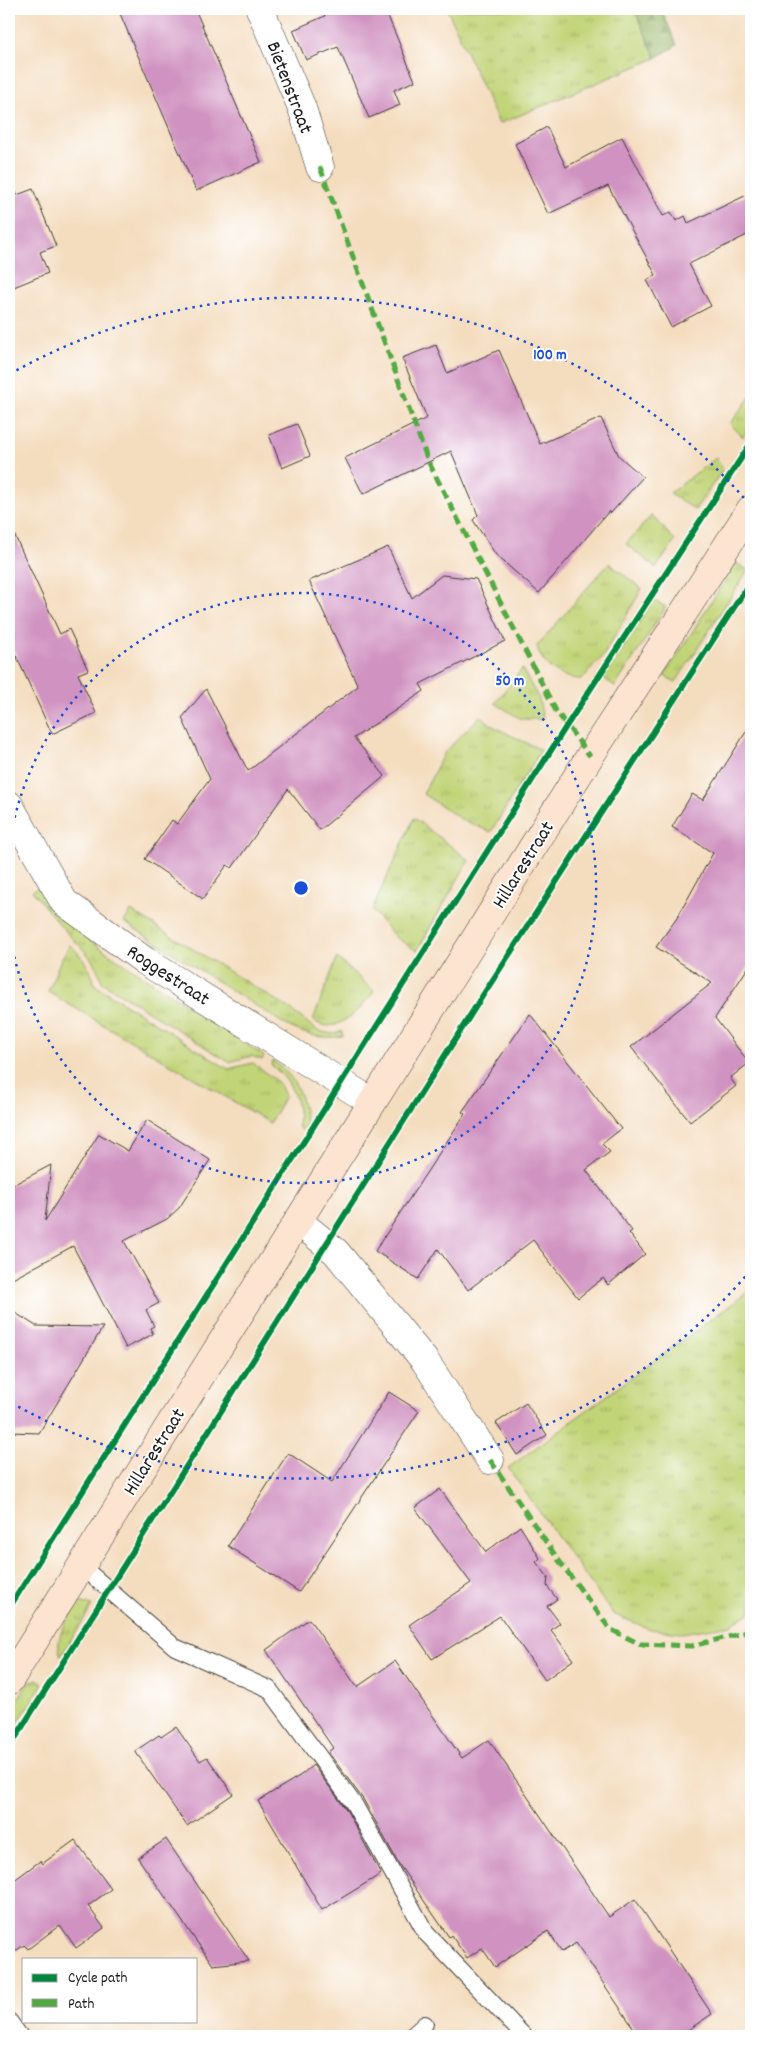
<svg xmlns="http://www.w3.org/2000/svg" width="760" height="2045" viewBox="0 0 760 2045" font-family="Dekko,sans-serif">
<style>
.grass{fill:url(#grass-tufts);stroke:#6e784a}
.forest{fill:url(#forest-firs);stroke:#5a6942}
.building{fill:#d093c1}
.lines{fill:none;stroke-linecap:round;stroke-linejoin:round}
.lane-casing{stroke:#3c3934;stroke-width:18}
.street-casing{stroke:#3c3934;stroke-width:29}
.secondary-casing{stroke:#3c3934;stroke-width:29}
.lane{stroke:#fff;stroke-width:16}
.street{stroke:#fff;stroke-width:28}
.secondary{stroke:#fde4d1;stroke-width:28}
.quiet{stroke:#52a943;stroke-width:5;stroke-dasharray:10 5;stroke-linecap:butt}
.cycleway-casing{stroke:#fff;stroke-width:9}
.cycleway{stroke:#00873e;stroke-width:6}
.ring{fill:none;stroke:#1d4ed8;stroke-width:2.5;stroke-dasharray:2.5 5}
.labels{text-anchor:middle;stroke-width:4;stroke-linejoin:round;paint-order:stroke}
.street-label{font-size:20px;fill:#1c1c1c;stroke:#fff}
.centre{fill:#1d4ed8;stroke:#fff;stroke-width:2.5}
.ring-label{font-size:15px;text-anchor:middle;font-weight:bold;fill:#1d4ed8;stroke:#fff;stroke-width:4;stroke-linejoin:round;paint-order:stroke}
</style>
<defs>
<pattern id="grass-tufts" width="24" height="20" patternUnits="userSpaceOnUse" patternTransform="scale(1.25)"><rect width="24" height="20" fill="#c1d477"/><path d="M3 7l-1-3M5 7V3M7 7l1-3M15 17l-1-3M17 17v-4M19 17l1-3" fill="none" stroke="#a5b566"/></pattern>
<pattern id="forest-firs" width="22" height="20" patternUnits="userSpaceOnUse" patternTransform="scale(1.25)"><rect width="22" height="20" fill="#98b668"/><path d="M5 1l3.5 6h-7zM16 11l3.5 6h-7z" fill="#7b9355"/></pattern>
</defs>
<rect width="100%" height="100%" fill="#fff"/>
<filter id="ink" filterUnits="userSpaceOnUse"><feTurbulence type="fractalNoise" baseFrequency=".02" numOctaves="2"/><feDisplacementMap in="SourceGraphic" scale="10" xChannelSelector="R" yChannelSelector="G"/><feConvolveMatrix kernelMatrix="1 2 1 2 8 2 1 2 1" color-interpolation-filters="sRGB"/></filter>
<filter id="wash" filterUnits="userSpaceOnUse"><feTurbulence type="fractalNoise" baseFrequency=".0096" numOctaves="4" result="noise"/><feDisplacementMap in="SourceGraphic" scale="20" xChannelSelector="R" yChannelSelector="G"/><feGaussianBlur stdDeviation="1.12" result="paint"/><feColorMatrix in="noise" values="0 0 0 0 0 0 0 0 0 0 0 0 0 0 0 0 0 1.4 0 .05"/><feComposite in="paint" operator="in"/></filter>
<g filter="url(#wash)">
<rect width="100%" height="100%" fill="#f4ddbf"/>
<!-- grass -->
<path class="grass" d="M447,9H634L656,58L499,124Z
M751,396V425L743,437L730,424Z
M716,458L723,469L695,510L670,493Z
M652,515L675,541L656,568L626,544Z
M609,563L642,589L603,656L582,679C561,679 542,667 537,646Z
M736,563L748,570L676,682L664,676Z
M653,600L666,607L615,687L604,678Z
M522,669L539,699L543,719H521L495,703Z
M480,716L496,728L541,750L491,832L461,819L423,794L444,753Z
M414,818L469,860L417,951L395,937L372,910Z
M38,887L78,931L105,951L264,1056L262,1060L252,1056L229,1062L102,982C95,958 84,951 68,934C56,920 44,906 32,891Z
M131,911L287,1007L318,1031L332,1034L342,1031L343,1036C321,1040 306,1035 286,1025L124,922Z
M70,945C83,957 91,968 95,985L228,1069L253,1063L279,1083L285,1096L270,1123L48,992L61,959Z
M337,958L374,991C363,1007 334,1039 313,1020Z
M273,1061C298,1079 302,1095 306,1124L302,1130L298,1127C301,1102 291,1080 271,1065Z
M751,1290V1612L731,1625L681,1633L650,1629L613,1614L508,1468Z
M79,1602L92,1606L61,1656C53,1637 69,1618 79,1602Z
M37,1679L43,1683L9,1737V1713L28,1683Z"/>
<!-- forest -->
<path class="forest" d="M634,9H661L677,45L656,58Z"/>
<g id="blocks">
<!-- building -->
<path class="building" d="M118,9H195L261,162L196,191Z
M322,9H385L415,81L394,90L400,105L369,118L338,47L306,60L293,30L325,16Z
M547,127L566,167L622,137L663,216L671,212L676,221L685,216L688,223L751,193V233L689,264L711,306L671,327L647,280L656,275L608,186L548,214L515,144Z
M9,179H11L17,195L33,189L56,246L40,252L48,273L9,289Z
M436,345L447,373L499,350L540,444L601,418L619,456L643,477L611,513L609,511L539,593L496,555L473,520L478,515L451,451L363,494L345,458L427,418L402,358Z
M297,424L310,456L282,468L269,435Z
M9,523L60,634L69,629L88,670L78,674L96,713L52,734L9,640Z
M388,547L412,598L442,575L476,579L505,641L420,684L424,691L354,738L385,776L320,830L288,789L232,868L227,865L203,899L145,859L172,820L177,824L210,779L182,718L206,689L248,771L358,686L309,581Z
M751,724V963L715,1018L749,1063L730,1078L736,1086L690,1122L631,1047L712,983L656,947L677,918L713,853L672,827L692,794L703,800Z
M530,1014L621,1129L602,1144L610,1152L586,1170L632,1231L629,1233L645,1254L608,1285L603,1278L578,1298L533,1240L468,1290L438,1249L418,1279L375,1251L465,1114L462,1112Z
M147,1120L210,1160L179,1208L167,1219L124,1241L159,1303L146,1310L154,1326L150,1328L153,1334L126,1348L73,1246L9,1281V1187L51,1165L45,1221L99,1134L128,1151Z
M9,1309L36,1326L103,1327L39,1433L9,1432Z
M389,1392L419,1411L299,1592L228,1546L288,1453L332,1482Z
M526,1403L547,1435L517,1455L496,1423Z
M440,1489L486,1552L520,1526L540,1558L536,1562L548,1577L547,1586L557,1599L547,1606L560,1623L551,1630L573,1660L545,1680L500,1616L432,1659L409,1625L471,1583L415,1508Z
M309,1619L357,1687L395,1661L462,1758L489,1740L609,1917L635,1899L712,2014L679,2036H639L576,1943L562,1952L548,1931L495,1967L482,1948L467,1958L451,1935L449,1937L400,1866L363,1799L328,1752L333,1748L266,1650Z
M176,1727L200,1761L207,1757L233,1794L187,1826L135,1751L159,1735L161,1737Z
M313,1765L346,1809L381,1874L322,1910L258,1801L301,1775Z
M166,1839L249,1961L213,1965L138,1858Z
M75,1840L111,1889L88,1906L104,1928L76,1948L60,1925L28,1949L24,1945L9,1956V1884L40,1861L42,1864Z"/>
</g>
</g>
<g filter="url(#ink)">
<use href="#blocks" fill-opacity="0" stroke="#3c3934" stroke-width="1"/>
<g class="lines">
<!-- lane casing -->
<g class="lane-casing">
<path id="lane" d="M80,1565L175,1647L269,1689L354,1804L426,1933L524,2036
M9,2021L20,2036
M412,2036L425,2024"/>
</g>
<!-- street casing -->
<g class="street-casing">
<path id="street" d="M260,9L302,108L320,167
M9,805L64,902L145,961L372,1102
M298,1221L336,1252L425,1361L490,1460"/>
</g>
<!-- secondary casing -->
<g class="secondary-casing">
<path id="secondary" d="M9,1681L590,756L751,509"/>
</g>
<!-- lane -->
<use href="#lane" class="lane"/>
<!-- street -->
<use href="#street" class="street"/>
<!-- secondary -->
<use href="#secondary" class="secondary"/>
<!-- quiet -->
<path class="quiet" d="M320,167L428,461L556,711L590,756
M490,1460L557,1558L610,1629L640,1644L692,1646L751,1631"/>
<!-- cycleway casing -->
<g class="cycleway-casing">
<path id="cycleway" d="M9,1608L567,725L751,443
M9,1748L483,995L751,581"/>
</g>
<!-- cycleway -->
<use href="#cycleway" class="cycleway"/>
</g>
</g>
<!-- distance rings -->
<g class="ring">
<path d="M9 847A295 295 0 1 1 9 929"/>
<path d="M750 1271A590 590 0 0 1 10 1402M10 374A590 590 0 0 1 750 505"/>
</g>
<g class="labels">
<!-- street labels -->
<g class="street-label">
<text transform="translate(291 87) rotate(69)" y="7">Bietenstraat</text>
<text transform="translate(522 864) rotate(-58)" y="7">Hillarestraat</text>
<text transform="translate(169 974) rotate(33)" y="7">Roggestraat</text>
<text transform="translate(153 1451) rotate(-58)" y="7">Hillarestraat</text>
</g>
</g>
<circle cx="301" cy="888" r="8" class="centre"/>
<g class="ring-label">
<text x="550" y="359">100 m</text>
<text x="510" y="685">50 m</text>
</g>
<!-- margin -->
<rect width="760" height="2045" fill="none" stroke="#fff" stroke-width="30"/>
<!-- legend -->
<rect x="22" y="1958" width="175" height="65" fill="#ffffff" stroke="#a4a4a4"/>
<rect x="32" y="1974" width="25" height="8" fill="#00873e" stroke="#a4a4a4"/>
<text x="68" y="1982" font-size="15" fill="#1c1c1c">Cycle path</text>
<rect x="32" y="1999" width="25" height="8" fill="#52a943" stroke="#a4a4a4"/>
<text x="68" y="2008" font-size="15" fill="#1c1c1c">Path</text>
</svg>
